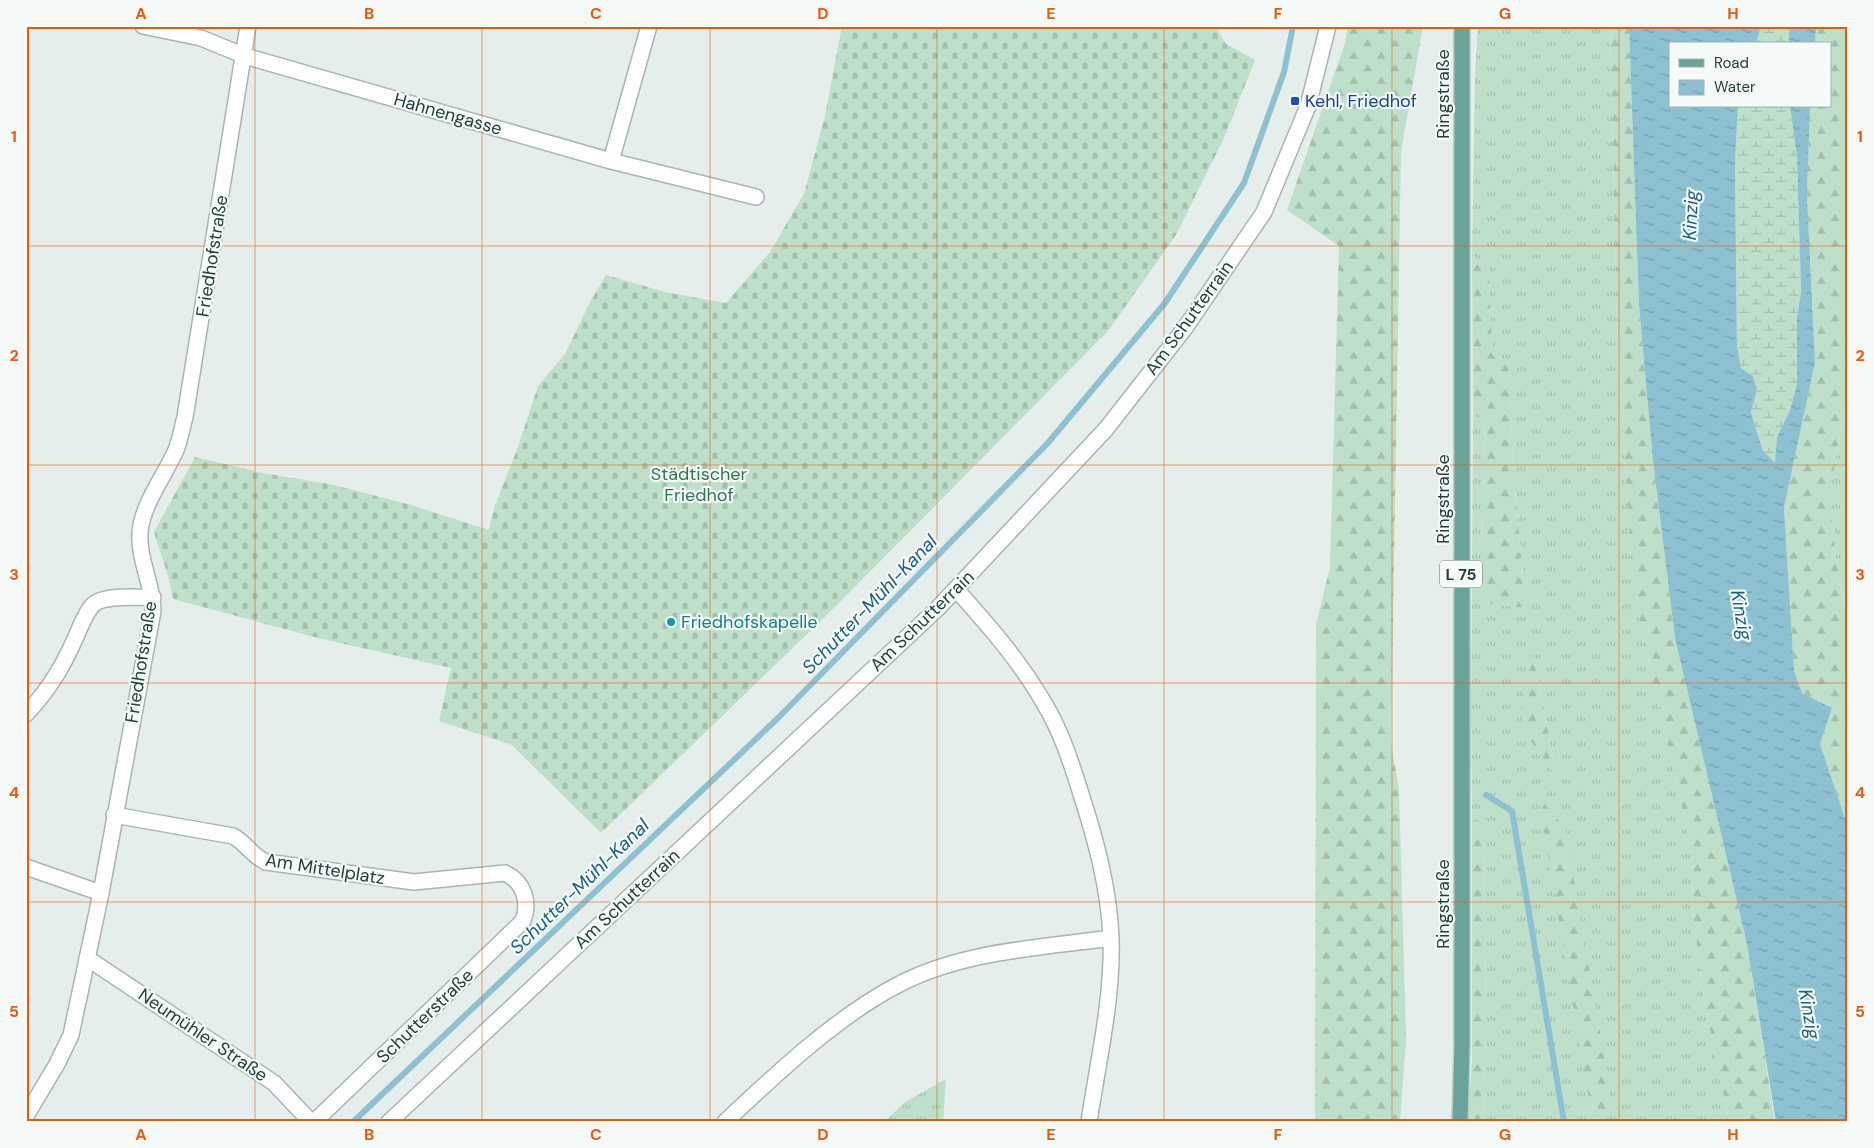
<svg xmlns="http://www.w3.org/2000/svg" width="1874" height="1148" viewBox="0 0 1874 1148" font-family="'DM Sans',sans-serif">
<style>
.grass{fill:url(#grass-tufts);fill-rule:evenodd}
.forest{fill:url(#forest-firs)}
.wetland{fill:url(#wetland-marsh)}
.cemetery{fill:url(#cemetery-stones)}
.water{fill:url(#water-ripples)}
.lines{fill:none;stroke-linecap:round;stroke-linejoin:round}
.stream{stroke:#8dc1d2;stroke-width:6}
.street-casing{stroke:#a7b6b3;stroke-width:18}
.primary-casing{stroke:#c1cac8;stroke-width:18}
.street{stroke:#fff;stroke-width:15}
.primary{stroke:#69a39a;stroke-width:15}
.grid{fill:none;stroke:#e8590c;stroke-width:1;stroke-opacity:0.55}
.transit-dot{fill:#1a4fb4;stroke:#f5faf8;stroke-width:2}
.culture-dot{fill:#0f9aa8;stroke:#f5faf8;stroke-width:2}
.labels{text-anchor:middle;stroke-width:4.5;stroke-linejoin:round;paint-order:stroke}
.shield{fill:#f5faf8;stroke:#627874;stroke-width:1}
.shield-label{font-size:16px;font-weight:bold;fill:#23403b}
.street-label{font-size:18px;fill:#23403b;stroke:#f5faf8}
.transit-label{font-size:18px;fill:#164399;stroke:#f5faf8;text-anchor:start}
.park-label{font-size:18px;fill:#2d7751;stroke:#f5faf8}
.culture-label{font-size:18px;fill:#0d838f;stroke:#f5faf8;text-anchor:start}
.water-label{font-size:19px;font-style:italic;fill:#1d637d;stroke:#f5faf8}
.neatline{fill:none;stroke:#e8590c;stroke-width:2}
.grid-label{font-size:16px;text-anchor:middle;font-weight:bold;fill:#e8590c}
</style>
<defs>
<pattern id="grass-tufts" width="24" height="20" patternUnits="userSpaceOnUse" patternTransform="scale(1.25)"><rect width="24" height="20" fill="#bedfca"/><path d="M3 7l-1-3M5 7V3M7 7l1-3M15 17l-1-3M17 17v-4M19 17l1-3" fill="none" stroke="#a3c0ae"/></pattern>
<pattern id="forest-firs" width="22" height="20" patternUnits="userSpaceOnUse" patternTransform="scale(1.25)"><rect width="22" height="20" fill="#bedfca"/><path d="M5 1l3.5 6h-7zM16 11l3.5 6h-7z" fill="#a3c0ae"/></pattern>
<pattern id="wetland-marsh" width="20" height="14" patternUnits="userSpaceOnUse" patternTransform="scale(1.25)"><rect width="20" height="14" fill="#bedfca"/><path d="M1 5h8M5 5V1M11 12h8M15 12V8" fill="none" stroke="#a3c0ae"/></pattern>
<pattern id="cemetery-stones" width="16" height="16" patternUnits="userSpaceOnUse" patternTransform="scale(1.25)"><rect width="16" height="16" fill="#bedfca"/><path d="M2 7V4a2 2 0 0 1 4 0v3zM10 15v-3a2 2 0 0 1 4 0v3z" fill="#a3c0ae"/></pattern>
<pattern id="water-ripples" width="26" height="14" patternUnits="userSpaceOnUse" patternTransform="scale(1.25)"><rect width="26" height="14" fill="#8dc1d2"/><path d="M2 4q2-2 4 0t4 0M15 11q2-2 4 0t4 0" fill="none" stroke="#739eac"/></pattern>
</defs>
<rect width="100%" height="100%" fill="#e5eeeb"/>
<!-- grass -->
<path class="grass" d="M1478,26H1610L1617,323L1631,561L1640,621L1691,846L1693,911L1703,996L1729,1122H1483L1486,1027L1484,822L1472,819L1471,711L1473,416L1485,419L1481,595L1484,603L1526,608L1513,467L1509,362L1492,354L1489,267L1472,255L1475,74ZM1534,652L1556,776L1526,734L1521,708Z
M1848,387V627L1836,558L1830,493Z
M946,1079L943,1122H884L905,1102Z"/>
<!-- forest -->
<path class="forest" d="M1348,26H1423L1401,152L1391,742L1399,789L1406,1038L1400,1122H1315L1316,625L1330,567L1339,246L1287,210L1345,43Z
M1610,26H1629L1639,305L1653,461L1675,638L1747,944L1775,1122H1729L1703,996L1693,911L1691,846L1640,621L1631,561L1617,323Z
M1816,26H1848V387L1830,493L1836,558L1848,627V827L1820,744L1832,708L1802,693L1794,671L1784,507L1815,363L1807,196L1810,106H1830V44H1815Z
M1472,255L1489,266L1492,354L1509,362L1513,467L1526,608L1484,603L1481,595L1485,419L1473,416Z
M1534,651L1556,777L1526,734L1521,708Z
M1538,796L1565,828L1613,1109L1591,1112Z
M1472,819L1484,822L1486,1027L1483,1122H1468L1472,1061Z"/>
<!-- wetland -->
<path class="wetland" d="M1761,26H1790L1788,44H1756Z
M1738,106H1790L1797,157L1801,292L1797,318V384L1790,410L1777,437L1776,462L1763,451L1755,426L1751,411L1757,389L1753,376L1741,368L1737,345L1735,164Z"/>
<!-- cemetery -->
<path class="cemetery" d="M842,26H1215L1226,44L1255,60L1224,138L1176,235L1108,331L832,610L601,833L512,745L439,721L451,668L318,638L173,599L169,579L154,532L195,457L263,473L334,485L411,505L489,530L494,508L518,447L538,386L565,354L590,302L606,275L665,292L726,303L770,252L804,194L825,116Z"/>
<!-- water -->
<path class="water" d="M1629,26H1761L1756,44H1670V106H1738L1735,164L1737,345L1741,368L1753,376L1757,389L1751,412L1755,426L1763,451L1775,462L1777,437L1790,410L1797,384V318L1801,292L1797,157L1790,106H1810L1807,196L1815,363L1784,507L1794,671L1802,693L1832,708L1820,744L1848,827V1122H1776L1747,944L1675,638L1653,461L1639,305Z
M1790,26H1816L1815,44H1788Z"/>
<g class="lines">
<!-- stream -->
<path class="stream" d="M1486,795L1512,811L1564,1122
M353,1122L778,718L1047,444L1165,303L1244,183L1284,72L1293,26"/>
<!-- street casing -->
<g class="street-casing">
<path id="street" d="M143,26L201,38L245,56L611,161L756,197
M611,161L649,26
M956,589C988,625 1020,661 1044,703C1061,731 1071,762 1081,794C1096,841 1109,888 1111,938C1113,999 1098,1061 1089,1122
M26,714C52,687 67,659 81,625C86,616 89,605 99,601C115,595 137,598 153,597
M114,815L233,836C246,843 252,856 266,862L414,882L505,873C524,882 530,902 523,921L314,1122
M26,867L101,893
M87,958L274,1083L311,1122
M26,1116L57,1064L71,1035L101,893L153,611C153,584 138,559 140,532C142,505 165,475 176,450C180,440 182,428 185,417L248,26
M389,1122L937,609L1106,429L1185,328L1264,212L1308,106L1328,26
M725,1122C775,1075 834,1019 894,987C959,951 1039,948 1111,938"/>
</g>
<!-- primary casing -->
<g class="primary-casing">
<path id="primary" d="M1460,1122L1462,1043V26"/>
</g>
<!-- street -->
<use href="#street" class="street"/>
<!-- primary -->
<use href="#primary" class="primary"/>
</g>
<!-- grid -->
<path class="grid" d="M255,26V1122M482,26V1122M710,26V1122M937,26V1122M1164,26V1122M1392,26V1122M1619,26V1122M26,246H1848M26,465H1848M26,683H1848M26,902H1848"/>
<!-- markers -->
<rect class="transit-dot" x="1290" y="96" width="10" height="10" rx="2.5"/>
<circle class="culture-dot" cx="671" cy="622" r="5"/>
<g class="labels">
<!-- shield labels -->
<rect class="shield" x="1440" y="560.5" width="42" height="27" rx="4"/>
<g class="shield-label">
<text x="1461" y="580">L 75</text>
</g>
<!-- street labels -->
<g class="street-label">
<text transform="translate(1443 94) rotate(-90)" y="6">Ringstraße</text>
<text transform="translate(448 114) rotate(16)" y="6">Hahnengasse</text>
<text transform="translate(212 256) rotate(-81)" y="6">Friedhofstraße</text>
<text transform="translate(1189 318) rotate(-54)" y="6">Am Schutterrain</text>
<text transform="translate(1443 499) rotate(-90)" y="6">Ringstraße</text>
<text transform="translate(922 621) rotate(-44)" y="6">Am Schutterrain</text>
<text transform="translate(141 662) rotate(-81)" y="6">Friedhofstraße</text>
<text transform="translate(325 869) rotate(9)" y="6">Am Mittelplatz</text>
<text transform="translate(627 899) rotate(-43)" y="6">Am Schutterrain</text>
<text transform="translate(1443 904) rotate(-90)" y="6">Ringstraße</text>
<text transform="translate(425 1016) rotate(-44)" y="6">Schutterstraße</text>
<text transform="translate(203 1035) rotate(34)" y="6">Neumühler Straße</text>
</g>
<!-- transit labels -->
<g class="transit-label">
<text x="1305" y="107">Kehl, Friedhof</text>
</g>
<!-- park labels -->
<g class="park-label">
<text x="699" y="480">Städtischer<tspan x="699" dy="21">Friedhof</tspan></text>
</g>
<!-- culture labels -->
<g class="culture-label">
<text x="681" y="628">Friedhofskapelle</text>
</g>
<!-- water labels -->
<g class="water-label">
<text transform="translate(1690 215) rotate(-87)" y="7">Kinzig</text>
<text transform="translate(869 604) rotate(-46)" y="7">Schutter-Mühl-Kanal</text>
<text transform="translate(1742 615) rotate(80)" y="7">Kinzig</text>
<text transform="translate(579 886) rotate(-44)" y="7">Schutter-Mühl-Kanal</text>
<text transform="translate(1810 1014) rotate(80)" y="7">Kinzig</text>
</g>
</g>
<!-- border -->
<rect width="1874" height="1148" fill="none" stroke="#f5faf8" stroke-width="55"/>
<!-- legend -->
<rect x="1669" y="42" width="162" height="65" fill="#f5faf8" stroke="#a1b0ac"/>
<rect x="1679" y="59" width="25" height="8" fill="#69a39a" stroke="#a1b0ac"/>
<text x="1714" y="68" font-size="15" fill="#23403b">Road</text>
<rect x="1679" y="80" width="25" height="15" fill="url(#water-ripples)" stroke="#a1b0ac"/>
<text x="1714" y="92" font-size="15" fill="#23403b">Water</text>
<rect x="28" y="28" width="1818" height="1092" class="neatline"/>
<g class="grid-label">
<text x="141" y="19">A</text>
<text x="369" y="19">B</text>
<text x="596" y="19">C</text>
<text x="823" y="19">D</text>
<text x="1051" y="19">E</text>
<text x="1278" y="19">F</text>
<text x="1505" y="19">G</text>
<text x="1733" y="19">H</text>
<text x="14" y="142">1</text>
<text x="1860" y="142">1</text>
<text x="14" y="361">2</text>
<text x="1860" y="361">2</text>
<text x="14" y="580">3</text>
<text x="1860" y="580">3</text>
<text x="14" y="798">4</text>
<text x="1860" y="798">4</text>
<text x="14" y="1017">5</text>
<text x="1860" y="1017">5</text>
<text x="141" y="1140">A</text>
<text x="369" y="1140">B</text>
<text x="596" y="1140">C</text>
<text x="823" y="1140">D</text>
<text x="1051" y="1140">E</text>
<text x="1278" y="1140">F</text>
<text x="1505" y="1140">G</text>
<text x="1733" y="1140">H</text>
</g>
</svg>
